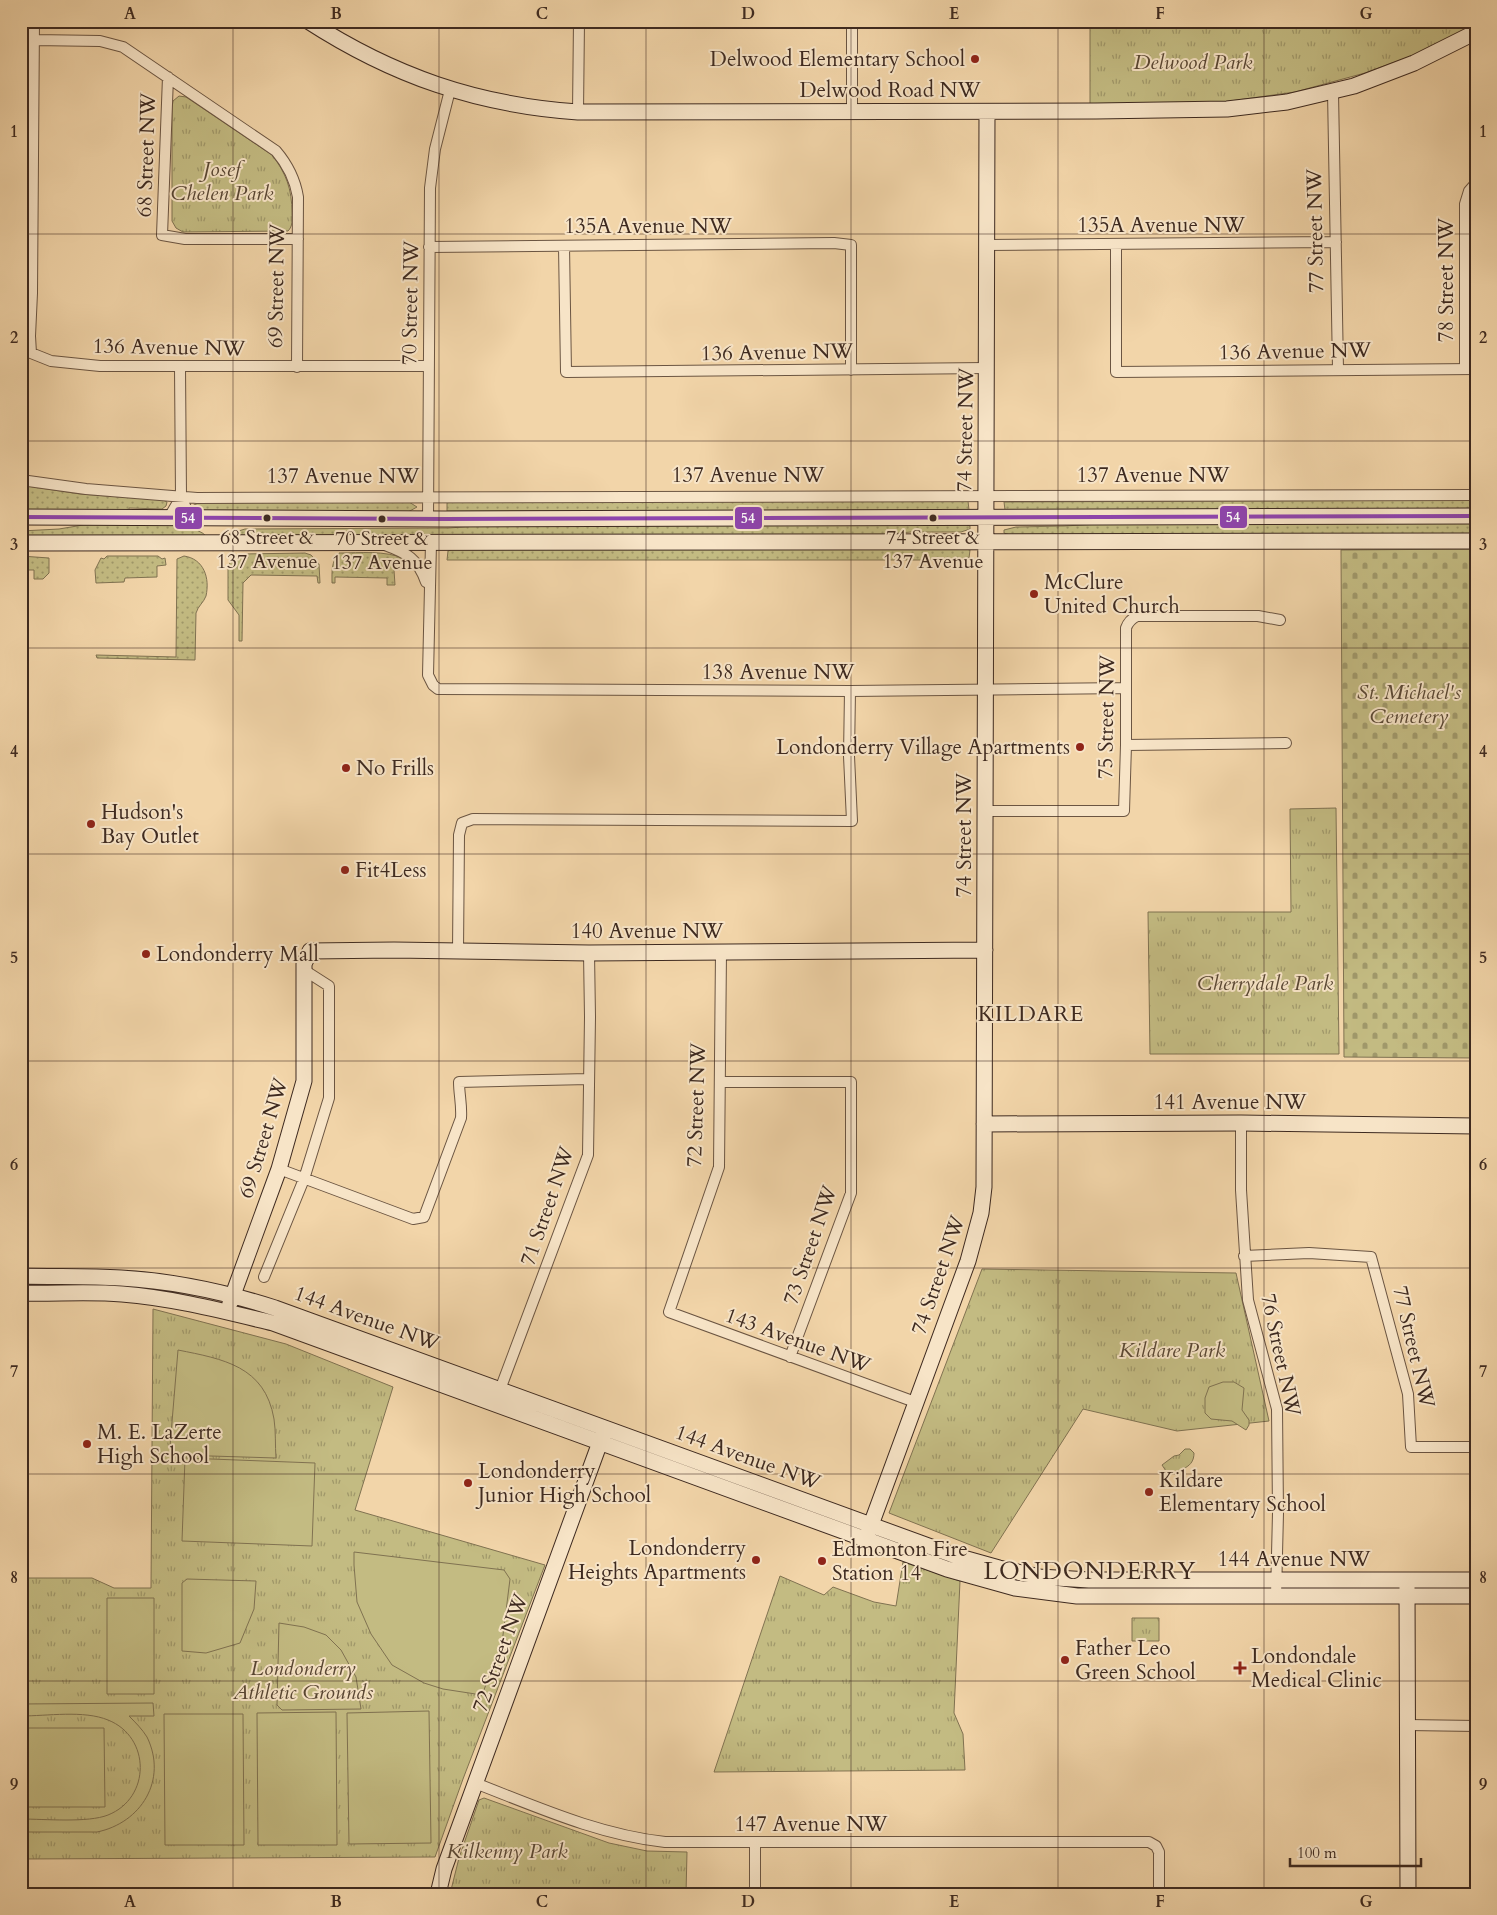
<svg xmlns="http://www.w3.org/2000/svg" width="1497" height="1915" viewBox="0 0 1497 1915" font-family="Cardo,serif">
<style>
.grass{fill:url(#grass-dots);stroke:#807251}
.cemetery{fill:url(#cemetery-stones);stroke:#807251}
.park{fill:url(#park-tufts);stroke:#807251}
.pitch{fill:#c3bb82;stroke:#807251}
.lines{fill:none;stroke-linecap:round;stroke-linejoin:round}
.street-casing{stroke:#6b5542;stroke-width:12}
.secondary-casing{stroke:#3e2a20;stroke-width:17}
.street{stroke:#f7e4c7;stroke-width:10}
.secondary{stroke:#f7e4c7;stroke-width:15}
.bus-1-casing{stroke:#f7e4c7;stroke-width:8}
.bus-1{stroke:#8e44ad;stroke-width:4}
.grid{fill:none;stroke:#3e2a20;stroke-width:1;stroke-opacity:0.55}
.poi-dot{fill:#8f2418;stroke:#f7e4c7;stroke-width:2}
.bus-dot{fill:#3e2a20;stroke:#f7e4c7;stroke-width:2}
.labels{text-anchor:middle;stroke-width:4;stroke-linejoin:round;paint-order:stroke}
.bus-label{font-size:20px;fill:#3e2a20;stroke:#f7e4c7}
.poi-label{font-size:21px;fill:#3e2a20;stroke:#f7e4c7;text-anchor:start}
.park-label{font-size:21px;font-style:italic;fill:#594734;stroke:#f7e4c7}
.street-label{font-size:21px;fill:#3e2a20;stroke:#f7e4c7}
.neighbourhood-label{font-size:22px;letter-spacing:1px;fill:#3e2a20;stroke:#f7e4c7}
.quarter-label{font-size:24px;letter-spacing:1px;fill:#3e2a20;stroke:#f7e4c7}
.line-badge{stroke:#f7e4c7;stroke-width:2}
.badge-label{font-size:14px;text-anchor:middle;font-weight:bold;fill:#fff}
.neatline{fill:none;stroke:#3e2a20;stroke-width:2}
.grid-label{font-size:16px;text-anchor:middle;font-weight:bold;fill:#3e2a20}
</style>
<defs>
<pattern id="grass-dots" width="8" height="8" patternUnits="userSpaceOnUse" patternTransform="scale(1.25)"><rect width="8" height="8" fill="#c3bb82"/><path d="M2 2h.1M6 6h.1" fill="none" stroke="#a0986a" stroke-width="1.8" stroke-linecap="round"/></pattern>
<pattern id="cemetery-stones" width="16" height="16" patternUnits="userSpaceOnUse" patternTransform="scale(1.25)"><rect width="16" height="16" fill="#c3bb82"/><path d="M2 7V4a2 2 0 0 1 4 0v3zM10 15v-3a2 2 0 0 1 4 0v3z" fill="#a0986a"/></pattern>
<pattern id="park-tufts" width="24" height="20" patternUnits="userSpaceOnUse" patternTransform="scale(1.25)"><rect width="24" height="20" fill="#c3bb82"/><path d="M3 7l-1-3M5 7V3M7 7l1-3M15 17l-1-3M17 17v-4M19 17l1-3" fill="none" stroke="#a0986a"/></pattern>
</defs>
<rect width="100%" height="100%" fill="#f2d5a9"/>
<filter id="stains"><feTurbulence type="fractalNoise" baseFrequency=".004" numOctaves="4"/><feColorMatrix values="0 0 0 0 .2 0 0 0 0 .09 0 0 0 0 .02 0 0 0 .5 -.17"/></filter>
<radialGradient id="worn" r=".72"><stop offset=".6" stop-color="#630" stop-opacity="0"/><stop offset="1" stop-color="#630" stop-opacity=".3"/></radialGradient>
<!-- grass -->
<path class="grass" d="M21,485L80,494L163,500L167,502L166,506L162,509L129,508V513L21,511Z
M1476,500V510H1005L1004,502Z
M968,501L969,510L447,511V503L451,502Z
M409,502L417,507L408,512H200L192,508V506L198,503Z
M1476,522V533L1444,535L1013,536L1004,533V530L1016,527L1064,526L1118,523Z
M960,523L970,526V529L961,532H911L866,536H229V534L245,529L449,528L504,524Z
M83,525C106,524 192,519 206,536L21,537V531L59,529Z
M961,548L970,550L969,558L963,560H447L448,551L453,549Z
M305,553L311,555L319,564L320,583H318L317,576L251,575L243,583L242,641H239V615L228,600V567L232,559L242,554Z
M339,553C360,553 385,550 405,559L401,561L394,570L395,585H387V578L335,577V583H332C332,572 331,562 339,553Z
M21,556L49,558V573L43,579H34V570H21Z
M107,556H158L162,559L165,558L166,565L157,566V577L125,578L124,582L96,583L95,570L101,558L104,559Z
M184,556C204,559 210,578 206,596C204,602 198,606 196,613L195,660L97,658L96,655L176,657L177,559Z"/>
<!-- cemetery -->
<path class="cemetery" d="M1476,549V1058L1344,1057L1341,550Z"/>
<!-- park -->
<path class="park" d="M1090,21H1476V24L1414,55L1365,73L1295,92L1223,102L1090,104Z
M179,96L186,97L272,155C286,173 292,189 292,213C292,220 293,226 288,231L183,232L176,228L172,221V108L173,101Z
M1336,808L1339,1054H1150L1148,912H1291L1290,809Z
M982,1269L1236,1273L1269,1421L1177,1431L1083,1409L991,1553L889,1513Z
M153,1309L286,1344L393,1387L355,1510L545,1565L463,1779L435,1857L21,1859V1578H92L114,1588H151Z
M1185,1449H1190L1194,1453C1194,1468 1181,1469 1170,1474L1166,1471L1162,1465L1174,1456L1179,1455Z
M903,1562L960,1581L954,1713L963,1734L965,1770L714,1772L780,1576L824,1595L833,1587L874,1602L896,1606Z
M1132,1618H1159V1641H1132Z
M484,1798L609,1843L647,1851L687,1852L686,1894H450L459,1858L479,1800Z"/>
<!-- pitch -->
<path class="pitch" d="M178,1350C223,1359 265,1366 274,1419C276,1432 275,1446 276,1458L178,1455L170,1446Z
M1223,1382H1234L1244,1388L1242,1410L1249,1420V1425L1246,1430L1232,1421L1211,1419L1205,1413V1398L1209,1387Z
M185,1458L315,1463L312,1546L182,1541Z
M354,1552L504,1570L510,1579L502,1643L482,1695L443,1689L424,1683L392,1665L371,1634L357,1602L354,1565Z
M187,1579L256,1581L254,1609L240,1643L206,1653L182,1651V1583Z
M107,1598H154V1694H107Z
M279,1623L304,1627L326,1635L341,1650L356,1677L361,1709L282,1710L277,1705Z
M153,1703L154,1716H129C136,1723 142,1729 147,1737C168,1780 141,1823 97,1832H21V1819C45,1819 88,1823 108,1815C151,1798 151,1737 108,1720C84,1710 47,1716 21,1716V1704Z
M429,1711L431,1843L349,1844L347,1713Z
M336,1712L337,1845H258L257,1713Z
M164,1714H243L244,1845H165Z
M21,1728H104L105,1807H21Z"/>
<g class="lines">
<!-- street casing -->
<g class="street-casing">
<path id="street" d="M34,21L32,293L30,336L31,353L51,361L100,366H428
M852,21V111
M34,40L100,41L123,47L276,151C288,165 295,179 298,197L297,367
M168,77L162,235L185,239H298
M1333,92L1338,369
M578,112L579,21
M1116,244V372L1476,369
M987,245L1336,242
M564,246L566,372L987,368
M429,247L834,243L851,245V370
M1465,247H1476
M180,367L181,497L191,519
M1465,369V204L1469,191L1476,183
M21,480L86,489L197,498L1476,495
M168,519L181,497
M428,519L430,188L435,149L450,90
M431,543L428,675L433,685L438,689L850,691L1126,688
M385,545C407,553 418,559 426,582
M1126,745L1286,743
M985,811H1124L1126,745V628C1128,622 1131,619 1137,616H1258L1280,620
M458,951L459,835L462,823L473,819L852,821L849,756L850,691
M721,952L719,1167L669,1312L915,1402
M720,1082H851V1193L790,1357
M1241,1123V1190L1248,1300L1277,1409L1278,1513L1276,1596
M279,1169L413,1219L424,1217L461,1118C462,1105 459,1094 459,1082L589,1079
M1244,1256L1309,1253L1371,1257L1408,1394L1411,1447H1476
M264,1277L304,1179L329,1098V986L304,970
M498,1395L588,1155L590,1017L589,953
M1408,1725L1476,1726
M475,1783C537,1807 599,1835 665,1842H1149L1156,1846L1159,1852V1894
M755,1894V1843"/>
</g>
<!-- secondary casing -->
<g class="secondary-casing">
<path id="secondary" d="M308,21C393,76 477,105 578,112L1096,111L1227,109L1287,102L1354,86L1414,63L1476,32
M21,517L445,519L1476,516
M21,543L1476,541
M984,1124L1241,1123L1476,1126
M21,1276C54,1277 88,1276 121,1278C174,1281 225,1292 275,1308L956,1556L999,1568L1040,1577L1089,1580H1476
M21,1293C54,1294 89,1291 122,1294C173,1298 223,1311 273,1323L947,1569L1015,1588L1077,1596H1476
M230,1303L279,1169L304,1081V964L310,951L394,950L589,953L985,950
M868,1533L968,1261L981,1213L984,1187L987,112
M1407,1587L1408,1894
M438,1894L444,1869L603,1434"/>
</g>
<!-- street -->
<use href="#street" class="street"/>
<!-- secondary -->
<use href="#secondary" class="secondary"/>
<!-- bus-1 casing -->
<g class="bus-1-casing">
<path id="bus-1" d="M21,517L445,519L1476,516"/>
</g>
<!-- bus-1 -->
<use href="#bus-1" class="bus-1"/>
</g>
<!-- grid -->
<path class="grid" d="M233,21V1894M439,21V1894M646,21V1894M851,21V1894M1058,21V1894M1264,21V1894M21,234H1476M21,441H1476M21,648H1476M21,854H1476M21,1061H1476M21,1268H1476M21,1474H1476M21,1681H1476"/>
<!-- markers -->
<g class="poi-dot">
<circle cx="975" cy="59" r="5"/>
<circle cx="1034" cy="594" r="5"/>
<circle cx="1080" cy="747" r="5"/>
<circle cx="346" cy="768" r="5"/>
<circle cx="91" cy="824" r="5"/>
<circle cx="345" cy="870" r="5"/>
<circle cx="146" cy="954" r="5"/>
<circle cx="87" cy="1444" r="5"/>
<circle cx="468" cy="1483" r="5"/>
<circle cx="1149" cy="1492" r="5"/>
<circle cx="756" cy="1560" r="5"/>
<circle cx="822" cy="1561" r="5"/>
<circle cx="1065" cy="1660" r="5"/>
<path d="M1237.5 1660.5h5v5h5v5h-5v5h-5v-5h-5v-5h5z"/>
</g>
<g class="bus-dot">
<circle cx="267" cy="518" r="4.5"/>
<circle cx="933" cy="518" r="4.5"/>
<circle cx="382" cy="519" r="4.5"/>
</g>
<g class="labels">
<!-- bus labels -->
<g class="bus-label">
<text x="267" y="544">68 Street &amp;<tspan x="267" dy="24">137 Avenue</tspan></text>
<text x="933" y="544">74 Street &amp;<tspan x="933" dy="24">137 Avenue</tspan></text>
<text x="382" y="545">70 Street &amp;<tspan x="382" dy="24">137 Avenue</tspan></text>
</g>
<!-- poi labels -->
<g class="poi-label">
<text x="965" y="66" text-anchor="end">Delwood Elementary School</text>
<text x="1044" y="589">McClure<tspan x="1044" dy="24">United Church</tspan></text>
<text x="1070" y="754" text-anchor="end">Londonderry Village Apartments</text>
<text x="356" y="775">No Frills</text>
<text x="101" y="819">Hudson's<tspan x="101" dy="24">Bay Outlet</tspan></text>
<text x="355" y="877">Fit4Less</text>
<text x="156" y="961">Londonderry Mall</text>
<text x="97" y="1439">M. E. LaZerte<tspan x="97" dy="24">High School</tspan></text>
<text x="478" y="1478">Londonderry<tspan x="478" dy="24">Junior High School</tspan></text>
<text x="1159" y="1487">Kildare<tspan x="1159" dy="24">Elementary School</tspan></text>
<text x="746" y="1555" text-anchor="end">Londonderry<tspan x="746" dy="24">Heights Apartments</tspan></text>
<text x="832" y="1556">Edmonton Fire<tspan x="832" dy="24">Station 14</tspan></text>
<text x="1075" y="1655">Father Leo<tspan x="1075" dy="24">Green School</tspan></text>
<text x="1251" y="1663">Londondale<tspan x="1251" dy="24">Medical Clinic</tspan></text>
</g>
<!-- park labels -->
<g class="park-label">
<text x="1193" y="69">Delwood Park</text>
<text x="222" y="176">Josef<tspan x="222" dy="24">Chelen Park</tspan></text>
<text x="1409" y="699">St. Michael's<tspan x="1409" dy="24">Cemetery</tspan></text>
<text x="1265" y="990">Cherrydale Park</text>
<text x="1172" y="1357">Kildare Park</text>
<text x="303" y="1675">Londonderry<tspan x="303" dy="24">Athletic Grounds</tspan></text>
<text x="507" y="1858">Kilkenny Park</text>
</g>
<!-- street labels -->
<g class="street-label">
<text x="890" y="97">Delwood Road NW</text>
<text transform="translate(146 155) rotate(-88)" y="7">68 Street NW</text>
<text x="1161" y="232">135A Avenue NW</text>
<text x="648" y="233">135A Avenue NW</text>
<text transform="translate(1315 231) rotate(-91)" y="7">77 Street NW</text>
<text transform="translate(1446 280) rotate(-90)" y="7">78 Street NW</text>
<text transform="translate(276 286) rotate(-89)" y="7">69 Street NW</text>
<text transform="translate(410 303) rotate(-89)" y="7">70 Street NW</text>
<text transform="translate(169 347) rotate(1)" y="7">136 Avenue NW</text>
<text transform="translate(1295 351) rotate(-1)" y="7">136 Avenue NW</text>
<text transform="translate(777 352) rotate(-1)" y="7">136 Avenue NW</text>
<text transform="translate(965 430) rotate(-89)" y="7">74 Street NW</text>
<text x="748" y="482">137 Avenue NW</text>
<text x="1153" y="482">137 Avenue NW</text>
<text x="343" y="483">137 Avenue NW</text>
<text x="778" y="679">138 Avenue NW</text>
<text transform="translate(1106 717) rotate(-89)" y="7">75 Street NW</text>
<text transform="translate(964 835) rotate(-90)" y="7">74 Street NW</text>
<text x="647" y="938">140 Avenue NW</text>
<text x="1230" y="1109">141 Avenue NW</text>
<text transform="translate(696 1105) rotate(-88)" y="7">72 Street NW</text>
<text transform="translate(263 1138) rotate(-73)" y="7">69 Street NW</text>
<text transform="translate(547 1206) rotate(-71)" y="7">71 Street NW</text>
<text transform="translate(810 1245) rotate(-71)" y="7">73 Street NW</text>
<text transform="translate(938 1275) rotate(-71)" y="7">74 Street NW</text>
<text transform="translate(367 1318) rotate(20)" y="7">144 Avenue NW</text>
<text transform="translate(798 1340) rotate(20)" y="7">143 Avenue NW</text>
<text transform="translate(1414 1347) rotate(77)" y="7">77 Street NW</text>
<text transform="translate(1281 1355) rotate(78)" y="7">76 Street NW</text>
<text transform="translate(748 1457) rotate(20)" y="7">144 Avenue NW</text>
<text x="1294" y="1566">144 Avenue NW</text>
<text transform="translate(500 1653) rotate(-70)" y="7">72 Street NW</text>
<text x="811" y="1831">147 Avenue NW</text>
</g>
<!-- neighbourhood labels -->
<g class="neighbourhood-label">
<text x="1031" y="1021">KILDARE</text>
</g>
<!-- quarter labels -->
<g class="quarter-label">
<text x="1090" y="1579">LONDONDERRY</text>
</g>
</g>
<g class="line-badge">
<rect x="1219" y="505" width="29" height="24" rx="5" fill="#8e44ad"/>
<rect x="174" y="506" width="29" height="24" rx="5" fill="#8e44ad"/>
<rect x="734" y="506" width="29" height="24" rx="5" fill="#8e44ad"/>
</g>
<g class="badge-label">
<text x="1233" y="522">54</text>
<text x="188" y="523">54</text>
<text x="748" y="523">54</text>
</g>
<!-- margin -->
<rect width="1497" height="1915" fill="none" stroke="#f2d5a9" stroke-width="55"/>
<!-- scale -->
<path d="M1290 1858v8h131v-8" fill="none" stroke="#3e2a20" stroke-width="2.5"/>
<text x="1297" y="1858" font-size="15" fill="#3e2a20" stroke="#f7e4c7" stroke-width="4" paint-order="stroke">100 m</text>
<rect x="28" y="28" width="1442" height="1860" class="neatline"/>
<g class="grid-label">
<text x="130" y="19">A</text>
<text x="336" y="19">B</text>
<text x="542" y="19">C</text>
<text x="748" y="19">D</text>
<text x="954" y="19">E</text>
<text x="1160" y="19">F</text>
<text x="1366" y="19">G</text>
<text x="14" y="137">1</text>
<text x="1483" y="137">1</text>
<text x="14" y="343">2</text>
<text x="1483" y="343">2</text>
<text x="14" y="550">3</text>
<text x="1483" y="550">3</text>
<text x="14" y="757">4</text>
<text x="1483" y="757">4</text>
<text x="14" y="963">5</text>
<text x="1483" y="963">5</text>
<text x="14" y="1170">6</text>
<text x="1483" y="1170">6</text>
<text x="14" y="1377">7</text>
<text x="1483" y="1377">7</text>
<text x="14" y="1583">8</text>
<text x="1483" y="1583">8</text>
<text x="14" y="1790">9</text>
<text x="1483" y="1790">9</text>
<text x="130" y="1907">A</text>
<text x="336" y="1907">B</text>
<text x="542" y="1907">C</text>
<text x="748" y="1907">D</text>
<text x="954" y="1907">E</text>
<text x="1160" y="1907">F</text>
<text x="1366" y="1907">G</text>
</g>
<rect width="100%" height="100%" filter="url(#stains)"/>
<rect width="100%" height="100%" fill="url(#worn)"/>
</svg>
